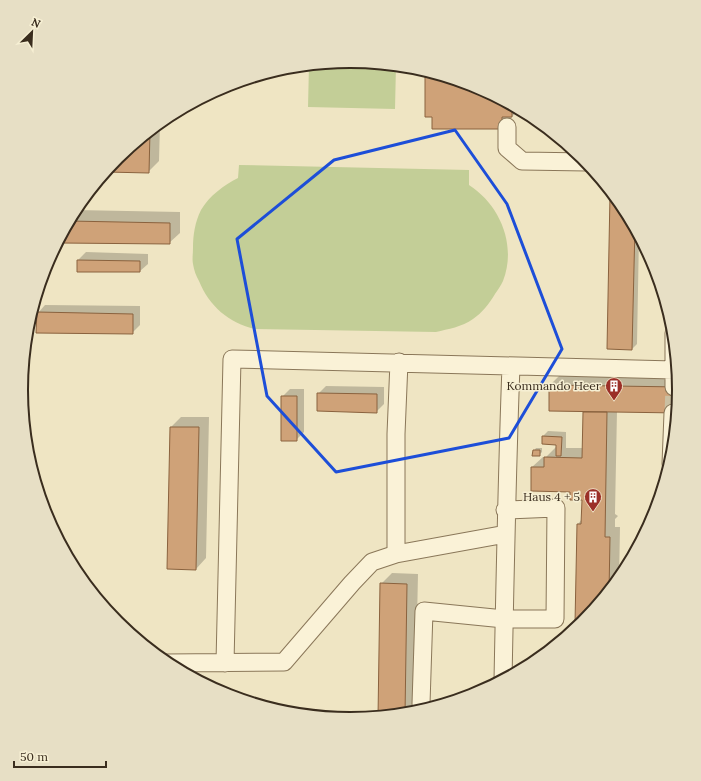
<svg xmlns="http://www.w3.org/2000/svg" width="701" height="781" viewBox="0 0 701 781" font-family="Lora,serif">
<style>
.pitch{fill:#c3ce97}
.shadow{fill:#0003}
.building{fill:#cfa278;stroke:#8a623e}
.lines{fill:none;stroke-linecap:round;stroke-linejoin:round}
.minor-tunnel{stroke:#cbc0a2;stroke-width:17;stroke-dasharray:17 8;stroke-linecap:butt}
.minor-casing{stroke:#8a7759;stroke-width:19}
.minor{stroke:#faf2d7;stroke-width:17}
.marked{fill:none;stroke:#1d4ed8;stroke-width:3;stroke-linejoin:round}
.labels{text-anchor:middle;stroke-width:3;stroke-linejoin:round;paint-order:stroke}
.poi-label{font-size:12px;fill:#3a2d1e;stroke:#f6efd3;text-anchor:end}
.rim{fill:none;stroke:#3a2d1e;stroke-width:2}
</style>
<rect width="100%" height="100%" fill="#efe5c3"/>
<!-- pitch -->
<path class="pitch" d="M351,61L396,65L395,109L308,107L309,65Z
M239,165L469,170V185C500,205 517,245 503,281C501,285 498,290 495,294C489,304 482,313 473,319C462,327 448,329 436,332L255,329C229,323 209,306 199,281C196,276 194,270 193,264C192,259 193,254 193,248C193,235 195,222 201,210C209,196 224,185 238,178Z"/>
<!-- shadow -->
<path class="shadow" d="M477,86L519,109L502,128L433,116Z
M160,123L159,161L148,172L106,171L118,157Z
M613,194L625,208L639,235L637,344L632,349L608,348L611,196Z
M75,210L180,212V233L169,243L58,241Z
M86,252L148,254V264L140,271H78V260Z
M45,305L140,306V325L132,333L38,313Z
M560,375L679,377L680,391L678,412L617,411L615,514L618,516L615,519V527H620L619,581L584,623L576,622L578,524L582,519L583,499L571,491L532,467L543,457H546L556,447H557V444L543,436L548,431L566,432V448H583L584,411L550,385Z
M326,386L384,387V404L376,412L318,394Z
M290,389H304V432L296,440L282,397Z
M181,417H209L206,558L196,569L171,427Z
M536,448H542V452L539,455L534,451Z
M33,474H36V482Z
M392,573L418,574L415,714L379,717L381,584Z"/>
<!-- building -->
<path class="building" d="M425,70L477,86L512,105V117H502V129H432V117H425Z
M150,131L149,173L106,172L118,157Z
M610,195H614L625,208L635,226L632,350L607,349Z
M69,221L170,223V244L60,243V239Z
M77,260L140,261V272H77Z
M37,312L133,314V334L36,333Z
M549,385L680,387L678,413L549,411Z
M317,393L377,394V413L317,411Z
M281,396H297V441H281Z
M583,412H607L605,537H610L609,593L583,624L575,623L577,524H581L582,500H570V492L531,491V467H544V457L582,458Z
M170,427H199L196,570L167,569Z
M542,436L562,437L561,456H556V445L542,444Z
M533,450H540V456H532Z
M380,583L407,584L405,715L378,717Z"/>
<g class="lines">
<!-- minor-tunnel -->
<path class="minor-tunnel" d="M673,413L674,387"/>
<!-- minor casing -->
<g class="minor-casing">
<path id="minor" d="M507,127V148L522,161L587,162
M674,333V370H678
M671,464L673,413
M396,554V434L399,362
M166,663L284,662L352,583L372,562L396,554L506,534
M225,663L232,359L674,370V387
M503,681C505,576 507,471 511,366
M426,710L421,704L424,611L504,619H555L556,508L505,510"/>
</g>
<!-- minor -->
<use href="#minor" class="minor"/>
</g>
<!-- marked area -->
<path class="marked" d="M455,130L507,204L562,349L509,438L336,472L267,396L237,239L334,160Z"/>
<!-- icons -->
<defs>
<g id="building-pin" transform="scale(0.9)"><path d="M0 17L-7.5 6A9.5 9.5 0 1 1 7.5 6Z" fill="#9b2f28" stroke="#f6efd3"/><path d="M-4-6H4V6H1V3H-1V6H-4ZM-2.5-4.3h1.7v1.8h-1.7ZM.8-4.3h1.7v1.8H.8ZM-2.5-1h1.7V.8h-1.7ZM.8-1h1.7V.8H.8Z" fill="#fff"/></g>
</defs>
<g fill-rule="evenodd">
<use href="#building-pin" x="614" y="386"/>
<use href="#building-pin" x="593" y="497"/>
</g>
<g class="labels">
<!-- poi labels -->
<g class="poi-label">
<text x="601" y="390">Kommando Heer</text>
<text x="580" y="501">Haus 4 + 5</text>
</g>
</g>
<!-- crop -->
<path d="M0 0H701V781H0ZM28 390a322 322 0 1 1 644 0a322 322 0 1 1-644 0Z" fill="#e7dfc5" fill-rule="evenodd"/>
<path class="rim" d="M28 390a322 322 0 1 1 644 0a322 322 0 1 1-644 0Z"/>
<!-- north arrow -->
<g transform="translate(32 32) rotate(24)" stroke="#f6efd3" stroke-width="3" paint-order="stroke">
<path d="M0-3L7 15L0 10L-7 15Z" fill="#3a2d1e"/>
<text y="-6" font-size="11" font-weight="bold" text-anchor="middle" fill="#3a2d1e">N</text>
</g>
<!-- scale -->
<path d="M14 761v6h92v-6" fill="none" stroke="#3a2d1e" stroke-width="2"/>
<text x="20" y="761" font-size="12" fill="#3a2d1e" stroke="#f6efd3" stroke-width="3" paint-order="stroke">50 m</text>
</svg>
